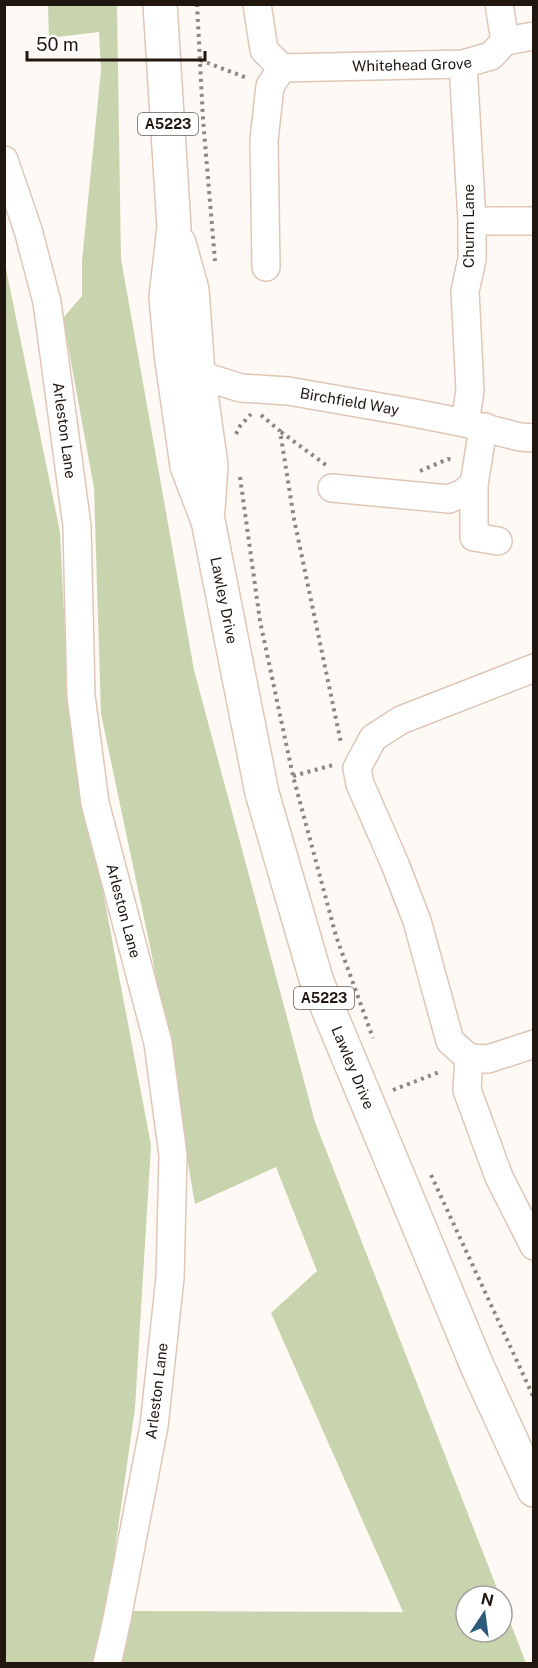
<svg xmlns="http://www.w3.org/2000/svg" width="538" height="1668" viewBox="0 0 538 1668" font-family="'Public Sans',sans-serif">
<style>
.green{fill:#c8d4ad}
.lines{fill:none;stroke-linecap:round;stroke-linejoin:round}
.minor-casing{stroke:#dfc6b7;stroke-width:30}
.major-casing{stroke:#dfc6b7;stroke-width:36}
.path{stroke:#8d8681;stroke-width:4;stroke-dasharray:3 4.5;stroke-linecap:butt}
.minor{stroke:#fff;stroke-width:27}
.major{stroke:#fff;stroke-width:33}
.labels{text-anchor:middle;stroke-width:6;stroke-linejoin:round;paint-order:stroke}
.shield{fill:#fff;stroke:#635d58;stroke-width:1.5}
.shield-label{font-size:14px;font-weight:bold;fill:#201711}
.street-label{font-size:15px;fill:#201711;stroke:#fff}
</style>
<rect width="100%" height="100%" fill="#fef9f5"/>
<!-- green -->
<path class="green" d="M48,5H117L121,259L194,670L315,1122L500,1596H466V1632H502V1601L526,1663H122L131,1611L403,1612L271,1313L317,1271L276,1167L195,1204L153,961L101,714L94,488L63,318L82,296V261L101,70L99,32L49,38Z
M4,259L60,532L69,712L151,1145L135,1408L106,1613L92,1663H5Z"/>
<g class="lines">
<!-- minor casing -->
<g class="minor-casing">
<g id="minor">
<path d="M257,4L264,50L282,68L270,86L264,140L266,267"/>
<path d="M499,4L505,41"/>
<path d="M463,64L472,221V259L465,291L470,391L465,423"/>
<path id="s1" d="M282,68L463,64L491,56L505,41L534,36"/>
<path id="s2" d="M4,160L28,230L47,302L77,526L81,696L95,803L158,1043L173,1155L170,1278L154,1426L117,1619L107,1664"/>
<path d="M472,221H534"/>
<path id="s3" d="M185,364L198,373L212,379L241,388L288,391L409,412L465,423L520,437L534,438"/>
<path d="M474,484V537L498,541"/>
<path d="M332,488L449,499L463,493L474,484L481,441L485,427"/>
<path d="M469,1058L450,1041L417,921L395,864L360,784L357,768L373,738L401,720L534,668"/>
<path d="M469,1058L467,1090L499,1177L534,1246"/>
<path d="M469,1058L488,1059L534,1044"/>
</g>
</g>
<!-- major casing -->
<g class="major-casing">
<g id="major">
<path id="s4" d="M160,4L174,227L166,297L171,354L187,466L208,521L262,793L317,982L478,1368L534,1490"/>
<path d="M179,243L192,290L198,373L211,465L208,510"/>
</g>
</g>
<!-- path -->
<path class="path" d="M197,4L203,119L215,261
M200,60L247,78
M261,415L280,431L294,519L341,743
M281,432L326,465
M236,434L240,426L251,414
M420,471L448,459L452,460
M240,477L260,621L293,776L336,936L373,1038
M293,776L333,765
M393,1090L442,1071
M431,1175L534,1398"/>
<!-- minor -->
<use href="#minor" class="minor"/>
<!-- major -->
<use href="#major" class="major"/>
</g>
<g class="labels">
<!-- shield labels -->
<g class="shield">
<rect x="138" y="113" width="60" height="22" rx="4.5"/>
<rect x="294" y="987" width="60" height="22" rx="4.5"/>
</g>
<g class="shield-label">
<text x="168" y="129">A5223</text>
<text x="324" y="1003">A5223</text>
</g>
<!-- street labels -->
<g class="street-label">
<text dy="5" stroke="none"><textPath href="#s1" startOffset="130">Whitehead Grove</textPath></text>
<text transform="translate(469 226) rotate(-90)" y="5">Churm Lane</text>
<text dy="5" stroke="none"><textPath href="#s3" startOffset="171">Birchfield Way</textPath></text>
<text dy="5" stroke="none"><textPath href="#s2" startOffset="278">Arleston Lane</textPath></text>
<text dy="5" stroke="none"><textPath href="#s4" startOffset="604">Lawley Drive</textPath></text>
<text dy="5" stroke="none"><textPath href="#s2" startOffset="764">Arleston Lane</textPath></text>
<text dy="5" stroke="none"><textPath href="#s4" startOffset="1090">Lawley Drive</textPath></text>
<text transform="translate(157 1391) rotate(-83)" y="5">Arleston Lane</text>
</g>
</g>
<!-- border -->
<rect width="538" height="1668" fill="none" stroke="#201711" stroke-width="12"/>
<!-- north arrow -->
<g transform="translate(484 1614) rotate(13)"><circle r="28" fill="#ffffff" stroke="#a6a2a0" stroke-width="1.5"/>
<path d="M0-4.5L10 22L0 15L-10 22Z" fill="#2d5c7b"/>
<text y="-9" font-size="16" font-weight="bold" text-anchor="middle" fill="#201711">N</text>
</g>
<!-- scale -->
<path d="M27 51v9h178v-9" fill="none" stroke="#201711" stroke-width="3"/>
<text x="36" y="51" font-size="18" fill="#201711" stroke="#ffffff" stroke-width="4.5" paint-order="stroke">50 m</text>
</svg>
